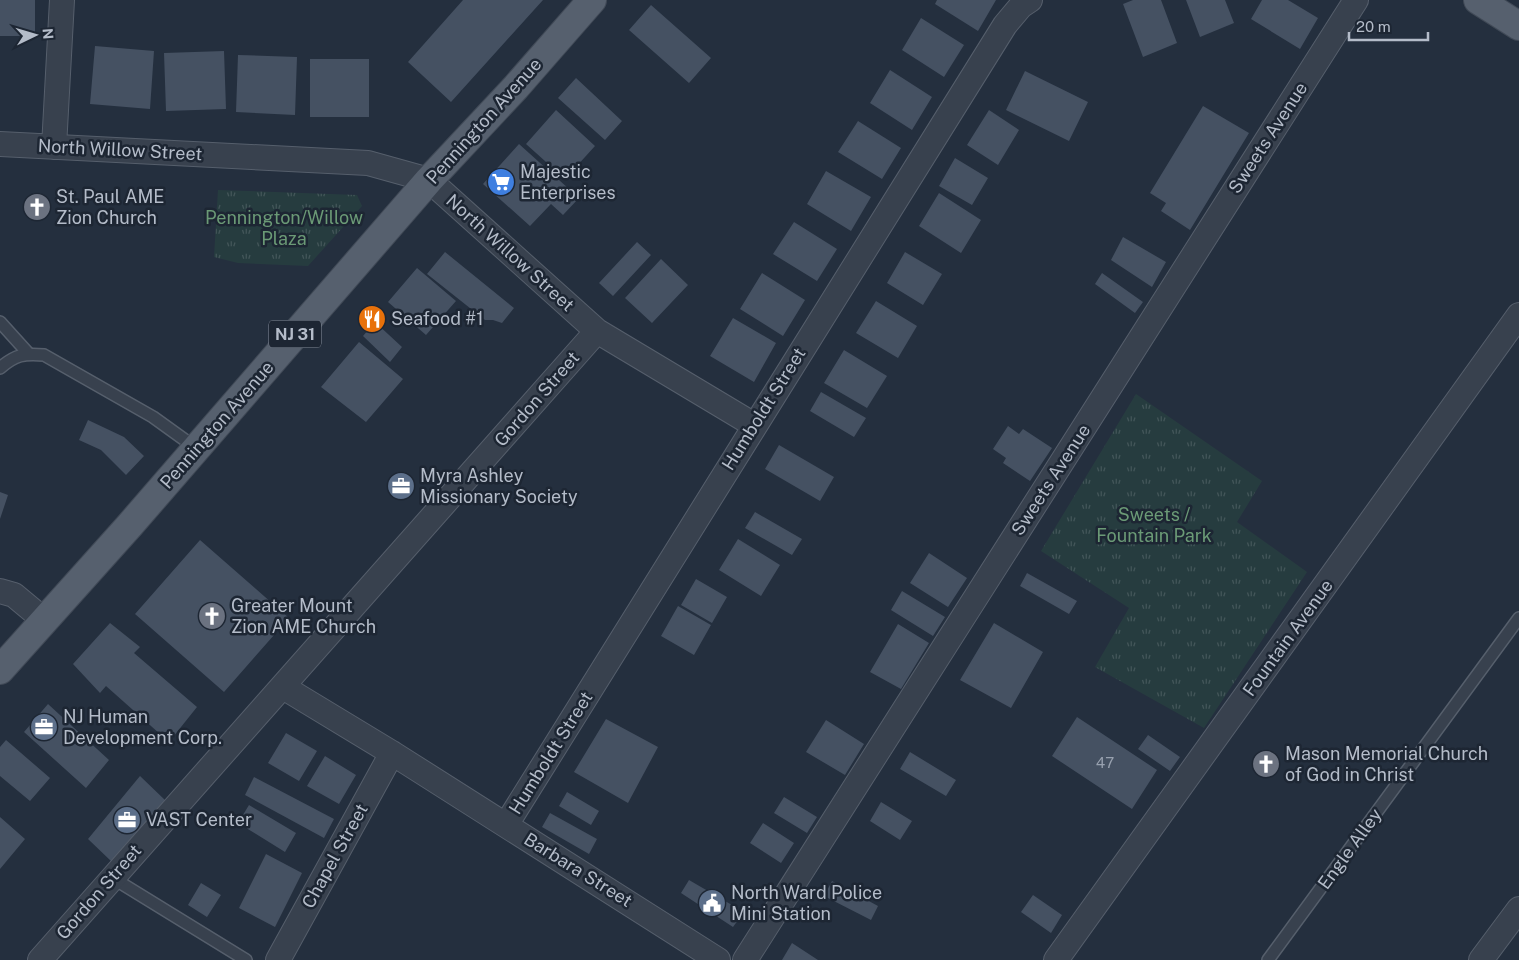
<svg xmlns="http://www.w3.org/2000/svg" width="1519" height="960" viewBox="0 0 1519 960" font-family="'Public Sans',sans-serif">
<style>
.park{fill:url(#park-tufts)}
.building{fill:#455162}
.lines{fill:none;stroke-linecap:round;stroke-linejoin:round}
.lane-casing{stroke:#565f6c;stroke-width:14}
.street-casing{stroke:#565f6c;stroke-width:26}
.primary-casing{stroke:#414a57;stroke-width:30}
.lane{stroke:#38414e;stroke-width:11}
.street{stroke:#38414e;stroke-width:24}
.primary{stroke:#56606e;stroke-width:28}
.labels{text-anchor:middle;stroke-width:5;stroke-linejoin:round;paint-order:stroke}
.number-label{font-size:15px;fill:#98a1af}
.shield{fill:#1d2633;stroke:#878f9c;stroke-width:1}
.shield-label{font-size:16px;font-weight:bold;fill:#b4bcc9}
.street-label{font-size:18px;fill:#b4bcc9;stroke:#1d2633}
.poi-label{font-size:18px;fill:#b4bcc9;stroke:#1d2633;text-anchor:start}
.park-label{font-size:18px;fill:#6b9a76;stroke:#1d2633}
</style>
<defs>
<pattern id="park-tufts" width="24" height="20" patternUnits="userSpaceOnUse" patternTransform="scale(1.25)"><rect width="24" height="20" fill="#263c3f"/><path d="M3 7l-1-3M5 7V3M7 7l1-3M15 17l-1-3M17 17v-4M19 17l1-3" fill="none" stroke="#435659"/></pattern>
</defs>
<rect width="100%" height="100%" fill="#242f3e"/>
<!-- park -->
<path class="park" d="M218,190L357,195L362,206L308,266L238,263L214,257Z
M1136,394L1262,481L1237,522L1307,572L1204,728L1095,667L1129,608L1041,551Z"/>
<!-- building -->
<path class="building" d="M0,0H35V36H0Z
M463,0H543L451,102L408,62Z
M937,0H996L978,31L935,4Z
M1133,0H1161L1177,43L1143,57L1123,4Z
M1186,0H1225L1234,23L1200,37Z
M1262,0H1288L1318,18L1300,49L1251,19Z
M651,5L711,58L689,83L629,30Z
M921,18L964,45L944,77L902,50Z
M95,46L154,51L150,109L90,104Z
M224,51L226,109L166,111L164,53Z
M238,55L297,57L295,115L236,112Z
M310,59H369V117H310Z
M890,70L932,97L912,130L870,103Z
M1025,71L1088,102L1069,141L1006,110Z
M576,78L622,121L605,140L558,98Z
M1203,106L1249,133L1190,230L1161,211L1166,203L1150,193Z
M556,110L595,146L565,179L526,144Z
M989,110L1019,130L998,165L967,145Z
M858,121L901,148L882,179L838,152Z
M519,144L579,198L563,215L551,204L530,226L483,184Z
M955,158L988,178L972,205L939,186Z
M826,171L871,197L851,231L807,204Z
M939,193L981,220L961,253L919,226Z
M794,222L837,249L817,281L773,254Z
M1123,237L1166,262L1152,287L1111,260Z
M637,242L651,255L613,296L599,283Z
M445,252L514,308L502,323L493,320H485L427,274Z
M905,252L942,274L923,305L887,283Z
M661,259L688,285L652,323L625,298Z
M417,268L456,301L426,335L388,302Z
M762,273L805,300L783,336L740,309Z
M1102,273L1143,302L1135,313L1095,284Z
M876,301L917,326L898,358L856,333Z
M733,318L776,343L754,382L710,356Z
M375,322L402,347L390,362L363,336Z
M359,342L403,379L366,422L321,387Z
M844,350L887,376L867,408L824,383Z
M821,392L866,418L854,437L810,411Z
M88,420L124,437L144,456L126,475L101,450L79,440Z
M1008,426L1019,434L1023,429L1052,448L1030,481L1003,463L1006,458L993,449Z
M779,445L834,477L820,501L765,469Z
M0,492L8,495L0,519Z
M755,512L802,539L792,555L745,528Z
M738,539L780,565L761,596L719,570Z
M200,540L289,618L224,692L135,614Z
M929,553L967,578L948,607L910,583Z
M1027,573L1077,601L1069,614L1020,586Z
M696,579L727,597L712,623L681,605Z
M902,591L945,617L933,636L891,610Z
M678,606L711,625L694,655L661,636Z
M110,623L140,647L134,653L197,707L169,742L106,686L100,693L73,664Z
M994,623L1043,652L1011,708L960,680Z
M898,624L929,643L901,689L870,672Z
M48,704L109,760L86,788L24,732Z
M1077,717L1157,770L1132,809L1052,756Z
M606,719L658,747L628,803L574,772Z
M826,720L864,744L845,775L806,752Z
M286,733L317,751L299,781L268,763Z
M1148,735L1180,757L1170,771L1138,749Z
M6,740L50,778L30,801L0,776V747Z
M910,752L956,780L946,796L900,769Z
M325,756L356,775L339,804L307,786Z
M140,776L166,801L112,862L88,839Z
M254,777L334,819L324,838L245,795Z
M567,792L599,811L591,825L559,806Z
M784,797L817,817L807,833L774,813Z
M881,802L912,821L900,840L870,821Z
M249,805L296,833L285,852L238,823Z
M550,813L597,839L589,854L542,827Z
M0,817L25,839L0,869Z
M763,823L794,843L781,863L750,843Z
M266,854L302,873L275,927L239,908Z
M689,880L744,912L733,927L681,893Z
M832,881L878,906L871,920L824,896Z
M201,883L221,895L207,917L188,905Z
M1033,895L1062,915L1051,933L1021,912Z
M792,943L818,960H782Z"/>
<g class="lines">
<!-- lane casing -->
<g class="lane-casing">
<path id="lane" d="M0,322L28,353
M0,368C15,355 24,353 44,355L153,417L196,448
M111,877L246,960
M1268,960L1519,618"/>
</g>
<!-- street casing -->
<g class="street-casing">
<path id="street" d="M0,144L368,163L429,180L597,331L754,425
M54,147L62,0
M0,591L14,595L44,620
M283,687L392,753L718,960
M506,825L1005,25L1021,6L1030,0
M40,960L597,331
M278,960L392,753
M745,960L1356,0
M1056,960L1519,315
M1481,960L1519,909"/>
</g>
<!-- primary casing -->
<g class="primary-casing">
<path id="primary" d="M1478,0L1519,26
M0,670L130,525L429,180L516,87L592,0"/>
</g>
<!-- lane -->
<use href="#lane" class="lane"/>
<!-- street -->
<use href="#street" class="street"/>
<!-- primary -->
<use href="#primary" class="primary"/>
</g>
<!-- icons -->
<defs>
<g id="supermarket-disc" transform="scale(1.4375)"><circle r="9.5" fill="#3f7fe0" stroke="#1d2633"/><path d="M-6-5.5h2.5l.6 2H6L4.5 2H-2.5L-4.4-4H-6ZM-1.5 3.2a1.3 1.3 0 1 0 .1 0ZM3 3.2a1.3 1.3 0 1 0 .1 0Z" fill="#fff"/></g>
<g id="church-disc" transform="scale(1.4375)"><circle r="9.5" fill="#6b7280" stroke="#1d2633"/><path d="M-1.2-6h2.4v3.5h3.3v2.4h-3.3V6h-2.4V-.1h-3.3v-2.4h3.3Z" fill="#fff"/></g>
<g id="restaurant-disc" transform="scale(1.4375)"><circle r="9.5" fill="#e8710a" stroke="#1d2633"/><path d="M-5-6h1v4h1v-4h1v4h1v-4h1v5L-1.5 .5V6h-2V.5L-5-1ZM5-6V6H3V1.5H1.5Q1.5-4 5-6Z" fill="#fff"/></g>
<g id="office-disc" transform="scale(1.4375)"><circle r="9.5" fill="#5c6f8a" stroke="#1d2633"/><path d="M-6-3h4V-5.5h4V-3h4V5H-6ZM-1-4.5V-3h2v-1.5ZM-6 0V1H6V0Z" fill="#fff"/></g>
<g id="civic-disc" transform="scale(1.4375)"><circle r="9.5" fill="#5c6f8a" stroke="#1d2633"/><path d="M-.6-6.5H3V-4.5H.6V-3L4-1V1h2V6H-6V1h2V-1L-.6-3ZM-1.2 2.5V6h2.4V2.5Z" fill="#fff"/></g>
</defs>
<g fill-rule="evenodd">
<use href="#supermarket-disc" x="501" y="182"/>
<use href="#church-disc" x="37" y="207"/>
<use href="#restaurant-disc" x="372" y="319"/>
<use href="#office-disc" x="401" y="486"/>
<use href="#church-disc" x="212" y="616"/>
<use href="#office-disc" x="44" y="727"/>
<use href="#church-disc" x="1266" y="764"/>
<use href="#office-disc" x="127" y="820"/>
<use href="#civic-disc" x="712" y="903"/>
</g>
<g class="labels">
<!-- number labels -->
<g class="number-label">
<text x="1105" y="768">47</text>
</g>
<!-- shield labels -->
<rect class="shield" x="269" y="320.5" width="52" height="27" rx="4"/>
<g class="shield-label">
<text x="295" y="340">NJ 31</text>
</g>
<!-- street labels -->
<g class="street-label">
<text transform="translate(484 121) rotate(-48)" y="6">Pennington Avenue</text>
<text transform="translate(1268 138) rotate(-57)" y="6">Sweets Avenue</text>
<text transform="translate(120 150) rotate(3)" y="6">North Willow Street</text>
<text transform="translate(510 253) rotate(42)" y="6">North Willow Street</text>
<text transform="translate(537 399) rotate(-49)" y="6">Gordon Street</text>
<text transform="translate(764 409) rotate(-58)" y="6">Humboldt Street</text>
<text transform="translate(217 425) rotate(-49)" y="6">Pennington Avenue</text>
<text transform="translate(1051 480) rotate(-57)" y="6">Sweets Avenue</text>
<text transform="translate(1288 638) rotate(-54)" y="6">Fountain Avenue</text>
<text transform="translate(551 753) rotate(-58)" y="6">Humboldt Street</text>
<text transform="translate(1350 849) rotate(-54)" y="6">Engle Alley</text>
<text transform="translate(335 856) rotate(-61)" y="6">Chapel Street</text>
<text transform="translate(578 870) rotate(32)" y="6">Barbara Street</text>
<text transform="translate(99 892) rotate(-49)" y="6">Gordon Street</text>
</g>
<!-- poi labels -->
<g class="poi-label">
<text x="520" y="178">Majestic<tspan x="520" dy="21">Enterprises</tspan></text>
<text x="56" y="203">St. Paul AME<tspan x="56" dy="21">Zion Church</tspan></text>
<text x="391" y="325">Seafood #1</text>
<text x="420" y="482">Myra Ashley<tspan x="420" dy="21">Missionary Society</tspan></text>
<text x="231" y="612">Greater Mount<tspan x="231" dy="21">Zion AME Church</tspan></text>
<text x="63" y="723">NJ Human<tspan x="63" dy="21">Development Corp.</tspan></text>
<text x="1285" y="760">Mason Memorial Church<tspan x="1285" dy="21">of God in Christ</tspan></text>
<text x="146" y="826">VAST Center</text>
<text x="731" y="899">North Ward Police<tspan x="731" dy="21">Mini Station</tspan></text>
</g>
<!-- park labels -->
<g class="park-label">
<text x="284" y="224">Pennington/Willow<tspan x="284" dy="21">Plaza</tspan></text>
<text x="1154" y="521">Sweets /<tspan x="1154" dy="21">Fountain Park</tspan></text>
</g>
</g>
<!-- north arrow -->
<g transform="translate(35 35) rotate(85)" stroke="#1d2633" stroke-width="4" paint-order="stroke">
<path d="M0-4L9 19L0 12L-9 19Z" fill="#b4bcc9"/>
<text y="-8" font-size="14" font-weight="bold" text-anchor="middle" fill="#b4bcc9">N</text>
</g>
<!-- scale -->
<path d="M1349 32v8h79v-8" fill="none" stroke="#b4bcc9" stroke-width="2.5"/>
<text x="1356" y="32" font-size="15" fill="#b4bcc9" stroke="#1d2633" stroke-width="4" paint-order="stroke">20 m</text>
</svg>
